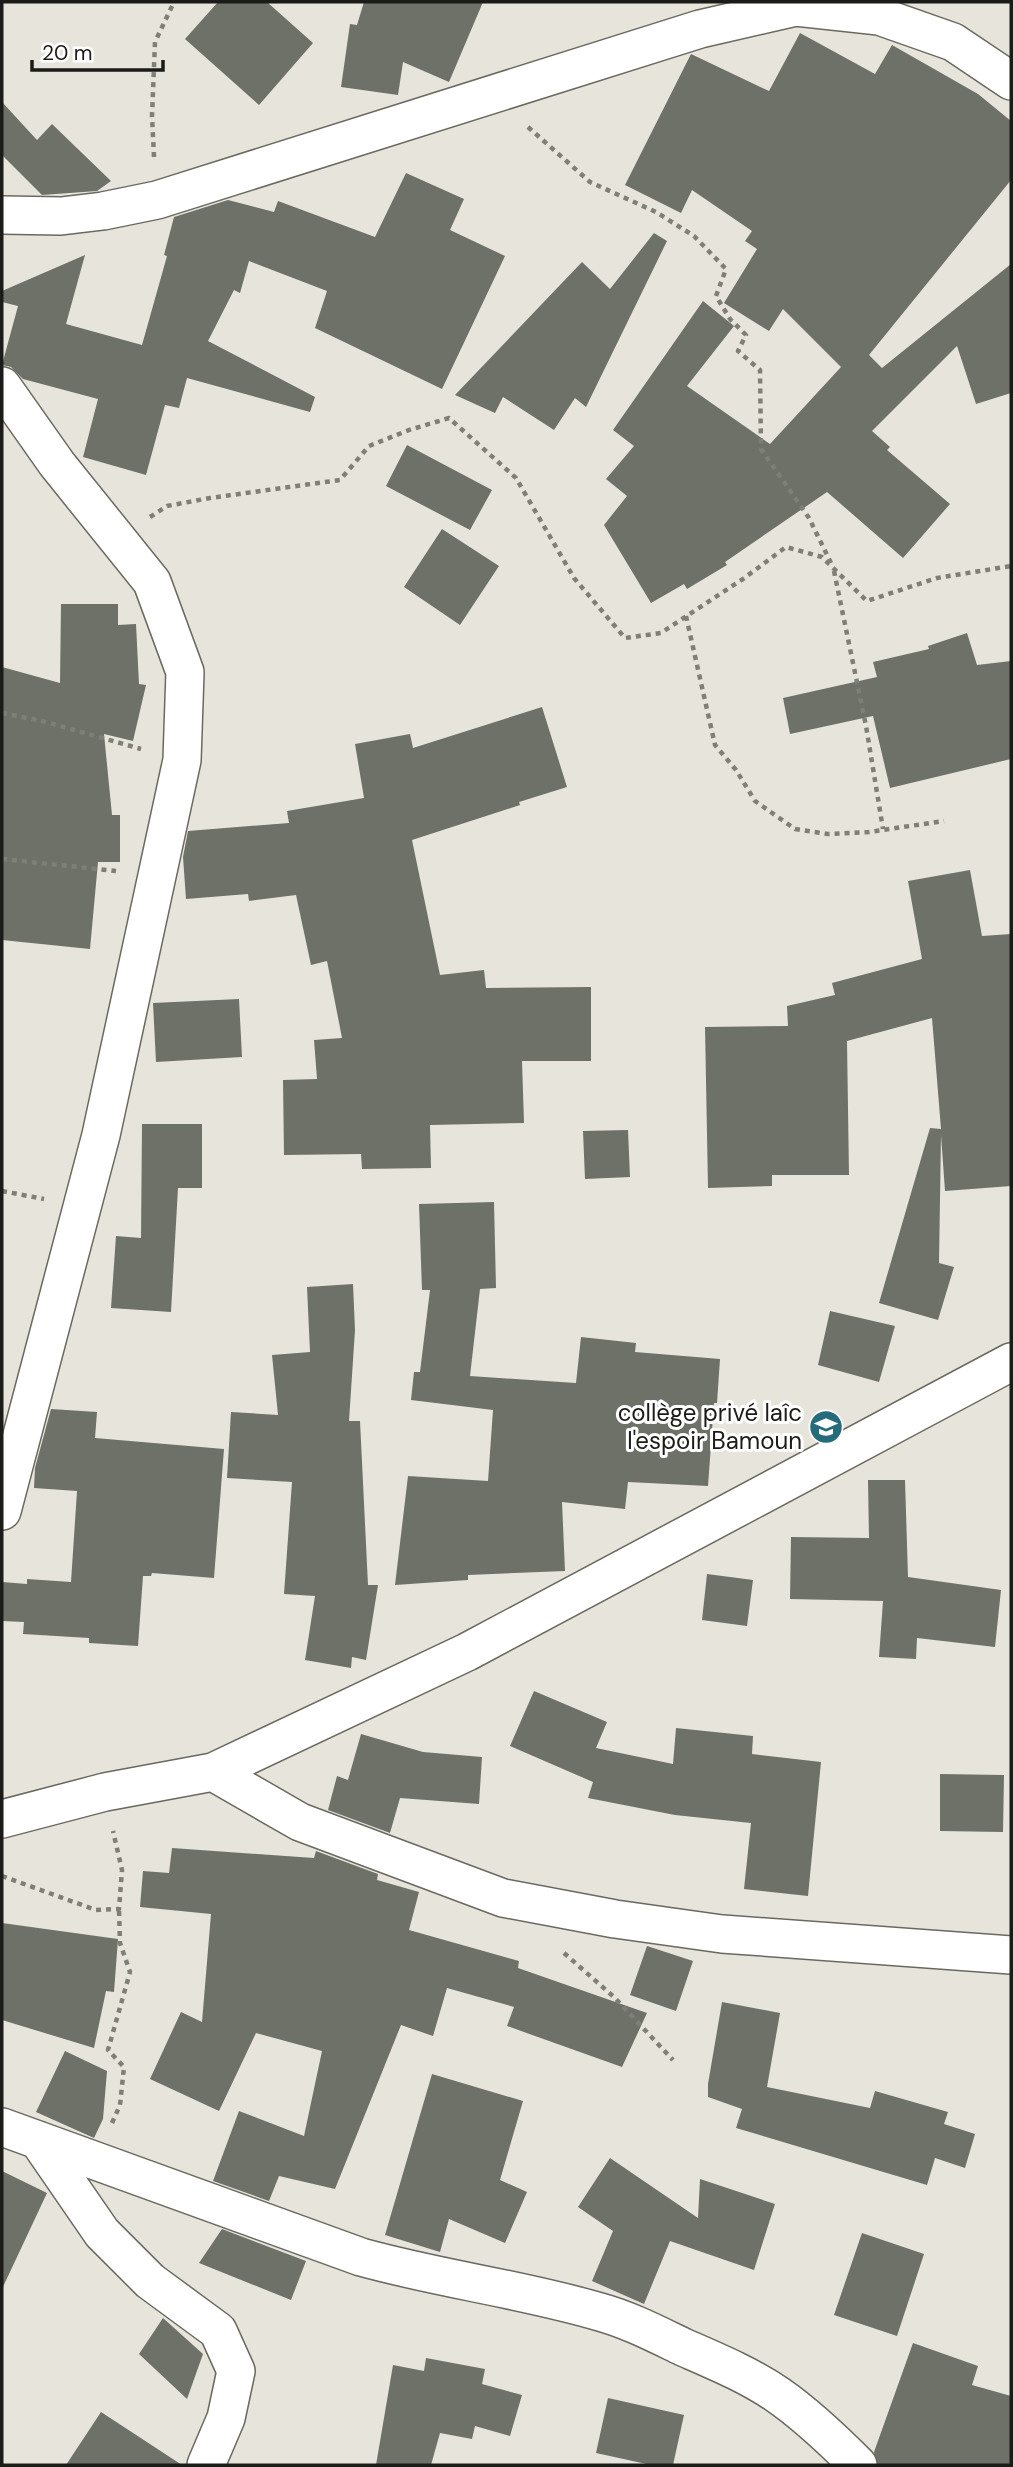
<svg xmlns="http://www.w3.org/2000/svg" width="1013" height="2467" viewBox="0 0 1013 2467" font-family="'DM Sans',sans-serif">
<style>
.building{fill:#6d7168}
.lines{fill:none;stroke-linecap:round;stroke-linejoin:round}
.minor-casing{stroke:#6a6960;stroke-width:40}
.path{stroke:#7f7e77;stroke-width:4.5;stroke-dasharray:5 5;stroke-linecap:butt}
.minor{stroke:#fff;stroke-width:37}
.labels{text-anchor:middle;stroke-width:6;stroke-linejoin:round;paint-order:stroke}
.poi-label{font-size:24px;fill:#1b1b17;stroke:#fff;text-anchor:end}
</style>
<rect width="100%" height="100%" fill="#e7e5db"/>
<!-- building -->
<path class="building" d="M218,2H267L313,43L259,105L185,39Z
M364,2H483L449,82L403,62L398,95L341,87L350,24L357,25Z
M800,33L875,74L892,45L978,94L1011,121V180L869,355L882,368L1011,264V393L976,404L957,346L872,431L890,447L887,450L950,504L903,558L827,492L725,562L727,565L687,589L684,584L651,603L604,525L627,496L606,479L634,446L613,430L703,301L734,326L687,386L770,444L841,367L783,309L769,331L724,303L757,249L745,241L752,231L692,190L681,213L625,185L691,54L769,91Z
M2,102L37,140L52,124L111,181L97,191L42,195L2,155Z
M406,173L464,199L450,230L505,256L442,389L315,328L327,291L249,261L240,293L234,290L208,341L315,397L310,412L187,378L179,408L165,405L146,475L83,457L98,399L23,379L11,367L2,365L18,306L2,302V291L85,255L66,324L142,345L167,256L164,255L174,217L228,200L274,212L278,201L375,237Z
M654,233L667,241L586,407L575,398L554,430L503,397L495,413L455,395L582,262L610,289Z
M407,445L492,490L470,530L386,486Z
M442,529L499,566L460,625L404,587Z
M61,604H118V625L136,624L139,684L146,685L133,741L104,734L112,815H120V862H98L90,949L2,940V667L60,683Z
M967,633L977,665L1011,661V759L890,788L873,716L790,734L783,698L877,677L873,662L929,649L928,646Z
M542,707L567,787L519,802L520,805L412,840L440,975L484,970L486,988L591,987V1061H522L524,1123L430,1125L431,1168L362,1169L361,1154L284,1155L283,1080L317,1079L314,1040L342,1038L327,961L311,965L296,895L249,901L248,894L186,899L183,857L188,831L289,823L287,811L364,798L355,744L410,734L413,748Z
M970,870L982,936L1011,934V1186L945,1191L941,1135L939,1263L954,1267L938,1320L879,1303L930,1128L941,1129L932,1018L847,1041L849,1175H772V1186L708,1188L705,1027L788,1026L787,1006L835,995L832,983L922,959L908,881Z
M239,999L242,1057L156,1062L153,1003Z
M142,1124H202V1188H178L171,1312L111,1308L116,1236L141,1238Z
M628,1130L630,1177L585,1179L583,1131Z
M494,1202L496,1288L480,1289L470,1376L576,1383L581,1337L636,1343L635,1352L720,1359L717,1403H714L708,1486L628,1482L625,1509L562,1502L565,1571L468,1575V1580L395,1585L408,1476L488,1481L493,1410L411,1400L414,1372H420L430,1290H422L419,1204Z
M353,1284L355,1330L349,1421H360L368,1585H378L366,1660L352,1657L351,1668L305,1660L315,1596L284,1594L292,1482L227,1478L231,1412L278,1415L272,1355L310,1352L307,1287Z
M830,1311L895,1326L879,1382L818,1365Z
M51,1409L97,1412L95,1438L224,1449L214,1578L152,1573L151,1576H143L138,1646L89,1643V1638L23,1634L24,1622L2,1621V1582L27,1584V1579L71,1582L77,1491L34,1488L35,1468Z
M868,1480H905L908,1577L1001,1590L995,1647L917,1638L916,1659L879,1657L883,1601L790,1599L791,1537L869,1538Z
M707,1574L753,1580L747,1626L702,1620Z
M534,1691L607,1722L596,1748L673,1764L676,1728L753,1736L752,1754L821,1762L808,1896L744,1889L751,1823L675,1815L588,1798L593,1782L510,1746Z
M361,1734L423,1752L482,1757L479,1804L400,1798L390,1833L328,1810L337,1776L348,1780Z
M940,1774L1004,1775L1003,1832L940,1831Z
M172,1848L314,1858L316,1851L378,1874L377,1880L419,1892L409,1930L519,1961L518,1968L647,2013L622,2067L507,2026L514,2007L447,1988L433,2036L401,2025L335,2189L279,2176L269,2201L213,2181L239,2111L304,2136L322,2051L256,2033L219,2111L150,2079L181,2012L202,2022L211,1914L140,1907L143,1871L169,1873Z
M2,1923L118,1939L114,1992L106,1991L94,2048L2,2020Z
M647,1946L693,1961L676,2011L630,1995Z
M722,2002L780,2013L767,2087L870,2108L875,2091L948,2112L944,2124L975,2134L965,2168L935,2158L927,2185L736,2128L742,2109L708,2097V2084Z
M65,2051L107,2071L103,2119L94,2138L36,2112Z
M432,2074L523,2101L500,2180L527,2192L505,2243L449,2219L440,2252L385,2235Z
M610,2158L698,2218L700,2179L775,2204L754,2270L670,2241L644,2304L592,2281L613,2231L578,2207Z
M2,2171L47,2193L2,2289Z
M222,2229L306,2261L291,2300L199,2263Z
M862,2233L924,2254L897,2336L834,2315Z
M163,2318L203,2354L187,2399L139,2354Z
M913,2343L978,2366L972,2385L1011,2396V2465H878L874,2452Z
M426,2358L485,2369L482,2384L522,2395L510,2436L475,2426L472,2439L440,2433L431,2465H376L393,2365L424,2371Z
M608,2398L684,2415L673,2465H651L596,2453Z
M101,2412L182,2465H66Z"/>
<g class="lines">
<!-- minor casing -->
<g class="minor-casing">
<path id="minor" d="M2,215L61,216L103,211L157,200L700,29L796,7L879,16L953,42L1011,81
M2,386L57,464L152,582L185,672L182,760L101,1135L2,1511
M213,1772L300,1822L503,1898L615,1919L722,1934L1011,1955
M2,1819L105,1792L213,1772L467,1652L1011,1362
M2,2127L361,2257C440,2279 522,2289 600,2312C629,2320 656,2334 683,2347C715,2361 749,2375 778,2395C807,2415 833,2440 858,2465
M38,2140L102,2233L150,2281L218,2331L236,2371L226,2418L206,2465"/>
</g>
<!-- path -->
<path class="path" d="M528,127L590,182L656,212L694,236L726,269L716,296L730,319L746,335L738,351L760,370L761,449L809,518L831,563
M154,157L152,116L155,42L174,2
M150,517L167,506L210,498L340,480L369,446L409,430L449,418L516,478L574,578L625,638L661,633L743,579L786,547L822,557L867,601L937,578L1011,566
M834,571L866,726L883,829
M686,616L715,745L736,770L755,801L795,829L828,834L869,832L944,821
M2,713L46,722L141,749
M2,859L116,871
M2,1191L44,1199
M2,1876L96,1910L119,1909L122,1870L113,1831
M564,1953L614,1997L673,2060
M112,2123L120,2105L124,2067L108,2050L130,1972L120,1943L119,1909"/>
<!-- minor -->
<use href="#minor" class="minor"/>
</g>
<!-- icons -->
<defs>
<g id="school-disc" transform="scale(1.75)"><circle r="9.5" fill="#266b7b" stroke="#fff"/><path d="M0-5L7-2L0 1L-7-2ZM-4 1L0 2.5L4 1V4Q0 6-4 4Z" fill="#fff"/></g>
</defs>
<g fill-rule="evenodd">
<use href="#school-disc" x="826" y="1427"/>
</g>
<g class="labels">
<!-- poi labels -->
<g class="poi-label">
<text x="802" y="1421">collège privé laîc<tspan x="802" dy="28">l'espoir Bamoun</tspan></text>
</g>
</g>
<!-- border -->
<rect width="1013" height="2467" fill="none" stroke="#1b1b17" stroke-width="7"/>
<!-- scale -->
<path d="M32 60v10h131v-10" fill="none" stroke="#1b1b17" stroke-width="3.5"/>
<text x="42" y="60" font-size="21" fill="#1b1b17" stroke="#ffffff" stroke-width="5" paint-order="stroke">20 m</text>
</svg>
